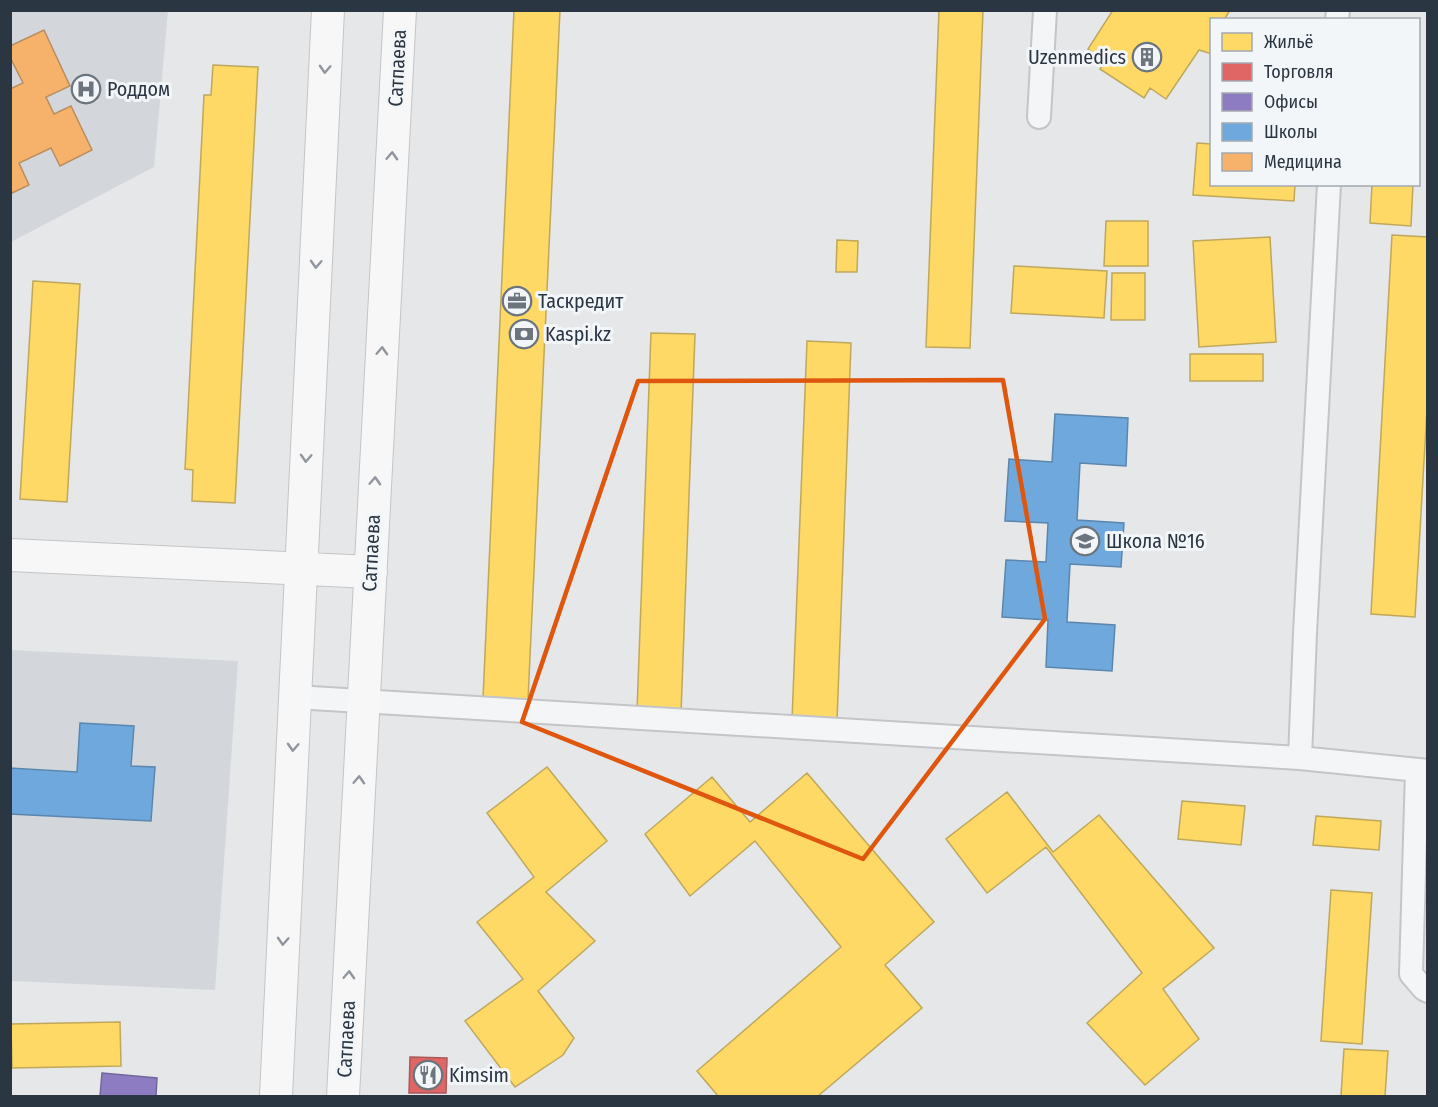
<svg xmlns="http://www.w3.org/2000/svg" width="1438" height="1107" viewBox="0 0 1438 1107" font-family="'Fira Sans Condensed',sans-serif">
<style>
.built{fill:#d3d7dc}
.homes{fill:#ffd966;stroke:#bfa85c;stroke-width:1.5}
.shops{fill:#e06666;stroke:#aa585c;stroke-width:1.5}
.offices{fill:#8e7cc3;stroke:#70679d;stroke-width:1.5}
.schools{fill:#6fa8dc;stroke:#5b86ae;stroke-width:1.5}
.health{fill:#f6b26b;stroke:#b98d5f;stroke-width:1.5}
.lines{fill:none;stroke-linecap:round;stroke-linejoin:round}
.street-casing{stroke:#c3c5c7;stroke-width:26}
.secondary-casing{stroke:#c3c5c7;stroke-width:34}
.street{stroke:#f4f5f6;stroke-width:22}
.secondary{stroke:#f7f7f8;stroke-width:32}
.oneway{stroke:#91969e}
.marked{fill:none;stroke:#df570f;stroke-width:4.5;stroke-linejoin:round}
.labels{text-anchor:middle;stroke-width:6;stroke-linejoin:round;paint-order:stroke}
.poi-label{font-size:20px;fill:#2b3643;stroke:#f3f6f8;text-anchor:start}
.street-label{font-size:20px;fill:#2b3643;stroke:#f3f6f8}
</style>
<rect width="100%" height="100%" fill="#e5e7e9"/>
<!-- built -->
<path class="built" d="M11,11H168L154,167L11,242Z
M10,650L238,661L215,990L11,981Z"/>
<!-- homes -->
<path class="homes" d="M514,10H560L528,700L483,698Z
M939,10H983L970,348L926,347Z
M1113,10H1230L1224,20H1212V54L1199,50L1166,99L1150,88L1144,98L1100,69L1106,61L1088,49Z
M213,65L258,67L235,503L192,501L193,470L185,469L204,95H211Z
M1197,143L1212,144V184H1295L1294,201L1193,195Z
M1372,184H1413L1411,226L1370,223Z
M1106,221H1148V266H1104Z
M1392,235L1428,237V392L1415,617L1371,614Z
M1270,237L1276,342L1199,347L1193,241Z
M837,240L858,241L857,272H836Z
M1014,266L1107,271L1104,318L1011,313Z
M1112,273H1145V320H1111Z
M33,281L80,284L67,502L20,499Z
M651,333L695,334L681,713L637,711Z
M807,341L851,343L837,721L792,720Z
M1190,354H1263V381H1190Z
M547,767L607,841L546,892L595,941L538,991L574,1038L563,1055L515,1087L465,1021L523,979L477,922L534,877L487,813Z
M807,773L934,922L885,965L922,1008L818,1096H718L697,1071L841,947L755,841L690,896L645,834L712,777L750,822Z
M1007,792L1053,852L1099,815L1214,948L1163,989L1199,1039L1145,1085L1087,1023L1142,973L1046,847L987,893L946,839Z
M1182,801L1245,806L1241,845L1178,839Z
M1316,816L1381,821L1379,850L1313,845Z
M1331,890L1372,893L1362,1044L1321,1041Z
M120,1022L121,1066L12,1068L11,1024Z
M1344,1049L1388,1051L1385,1096H1341Z"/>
<!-- shops -->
<path class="shops" d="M410,1057L447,1058L446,1093H409Z"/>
<!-- offices -->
<path class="offices" d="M102,1073L157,1078L156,1096H100Z"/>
<!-- schools -->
<path class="schools" d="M1055,414L1128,418L1126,466L1080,463L1077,520L1124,523L1121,567L1070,564L1067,622L1115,625L1112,671L1046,667L1048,620L1002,617L1006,560L1046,562L1048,523L1005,521L1009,459L1052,462Z
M80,723L134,726L131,766L155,767L151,821L10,814V768L77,772Z"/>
<!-- health -->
<path class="health" d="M44,30L70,86L46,97L54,114L71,106L92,150L60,166L51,148L19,163L29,185L10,194V89L23,83L10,57V46Z"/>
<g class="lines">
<!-- street casing -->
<g class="street-casing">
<path id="street" d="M1337,20L1338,10
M1039,117L1045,10
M295,697L1300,758L1428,771
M1300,758L1305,633L1329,184
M1417,770L1411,974L1424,989L1428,991"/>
</g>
<!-- secondary casing -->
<g class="secondary-casing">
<path id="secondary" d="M10,555L371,572
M276,1096L328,10
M343,1096L400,10"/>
</g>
<!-- street -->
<use href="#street" class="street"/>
<!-- secondary -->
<use href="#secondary" class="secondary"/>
</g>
<!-- one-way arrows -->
<defs><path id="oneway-chevron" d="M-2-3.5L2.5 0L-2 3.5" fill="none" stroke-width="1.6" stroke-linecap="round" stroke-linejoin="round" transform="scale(1.5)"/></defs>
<g class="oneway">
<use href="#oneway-chevron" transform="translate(325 69) rotate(93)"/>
<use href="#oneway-chevron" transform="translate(392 156) rotate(-87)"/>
<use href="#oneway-chevron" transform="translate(316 264) rotate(93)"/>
<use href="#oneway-chevron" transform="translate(382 351) rotate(-87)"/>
<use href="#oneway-chevron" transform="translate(306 458) rotate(93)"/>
<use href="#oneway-chevron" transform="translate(375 481) rotate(-87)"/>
<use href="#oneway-chevron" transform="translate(293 747) rotate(93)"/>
<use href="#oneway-chevron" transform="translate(359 780) rotate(-87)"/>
<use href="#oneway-chevron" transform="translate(283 941) rotate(93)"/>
<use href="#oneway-chevron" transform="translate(349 975) rotate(-87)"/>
</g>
<!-- marked area -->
<path class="marked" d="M1003,380L1045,619L863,859L522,722L638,381Z"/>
<!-- icons -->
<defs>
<g id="building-ring" transform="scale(1.5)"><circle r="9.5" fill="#f3f6f8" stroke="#6c747d" stroke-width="1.5"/><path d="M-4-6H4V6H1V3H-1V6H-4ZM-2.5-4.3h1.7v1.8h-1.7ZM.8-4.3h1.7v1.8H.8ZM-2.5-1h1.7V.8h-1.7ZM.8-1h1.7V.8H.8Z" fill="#6c747d"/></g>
<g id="hospital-ring" transform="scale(1.5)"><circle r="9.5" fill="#f3f6f8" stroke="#6c747d" stroke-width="1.5"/><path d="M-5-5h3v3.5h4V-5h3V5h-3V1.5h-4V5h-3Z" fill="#6c747d"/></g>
<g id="office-ring" transform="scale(1.5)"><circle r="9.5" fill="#f3f6f8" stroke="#6c747d" stroke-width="1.5"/><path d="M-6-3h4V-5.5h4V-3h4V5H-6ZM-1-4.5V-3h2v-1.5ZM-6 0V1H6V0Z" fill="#6c747d"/></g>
<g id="bank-ring" transform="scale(1.5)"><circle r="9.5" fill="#f3f6f8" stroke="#6c747d" stroke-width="1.5"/><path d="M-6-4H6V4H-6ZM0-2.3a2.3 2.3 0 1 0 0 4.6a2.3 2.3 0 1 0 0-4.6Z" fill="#6c747d"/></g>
<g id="school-ring" transform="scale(1.5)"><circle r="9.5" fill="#f3f6f8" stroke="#6c747d" stroke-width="1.5"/><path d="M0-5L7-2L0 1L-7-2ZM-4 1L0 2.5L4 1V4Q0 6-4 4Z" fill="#6c747d"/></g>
<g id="restaurant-ring" transform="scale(1.5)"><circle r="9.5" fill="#f3f6f8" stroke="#6c747d" stroke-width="1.5"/><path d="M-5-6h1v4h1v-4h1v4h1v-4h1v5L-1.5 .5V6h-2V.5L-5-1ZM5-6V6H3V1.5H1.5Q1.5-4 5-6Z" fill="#6c747d"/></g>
</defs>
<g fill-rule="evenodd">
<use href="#building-ring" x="1147" y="57"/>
<use href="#hospital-ring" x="86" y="89"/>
<use href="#office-ring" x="517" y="301"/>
<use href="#bank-ring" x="524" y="334"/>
<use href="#school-ring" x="1085" y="541"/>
<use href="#restaurant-ring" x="428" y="1075"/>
</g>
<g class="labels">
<!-- poi labels -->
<g class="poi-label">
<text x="1126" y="64" text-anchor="end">Uzenmedics</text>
<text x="107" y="96">Роддом</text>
<text x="538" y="308">Таскредит</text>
<text x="545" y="341">Kaspi.kz</text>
<text x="1106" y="548">Школа №16</text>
<text x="449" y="1082">Kimsim</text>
</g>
<!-- street labels -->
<g class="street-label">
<text transform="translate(397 68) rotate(-87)" y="7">Сатпаева</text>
<text transform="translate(371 553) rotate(-87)" y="7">Сатпаева</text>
<text transform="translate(346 1039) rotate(-87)" y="7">Сатпаева</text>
</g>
</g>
<!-- border -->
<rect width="1438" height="1107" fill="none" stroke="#2b3643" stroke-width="24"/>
<!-- legend -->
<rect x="1210" y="18" width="210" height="168" fill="#f3f6f8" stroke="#a3a9b0" stroke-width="1.5"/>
<rect x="1222" y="33" width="30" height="18" fill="#ffd966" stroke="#a3a9b0" stroke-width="1.5"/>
<text x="1264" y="48" font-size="18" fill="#2b3643">Жильё</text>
<rect x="1222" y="63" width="30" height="18" fill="#e06666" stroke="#a3a9b0" stroke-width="1.5"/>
<text x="1264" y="78" font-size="18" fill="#2b3643">Торговля</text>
<rect x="1222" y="93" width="30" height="18" fill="#8e7cc3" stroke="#a3a9b0" stroke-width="1.5"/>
<text x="1264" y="108" font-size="18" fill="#2b3643">Офисы</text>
<rect x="1222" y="123" width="30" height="18" fill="#6fa8dc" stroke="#a3a9b0" stroke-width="1.5"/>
<text x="1264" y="138" font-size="18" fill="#2b3643">Школы</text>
<rect x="1222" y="153" width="30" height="18" fill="#f6b26b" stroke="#a3a9b0" stroke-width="1.5"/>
<text x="1264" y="168" font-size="18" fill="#2b3643">Медицина</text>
</svg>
